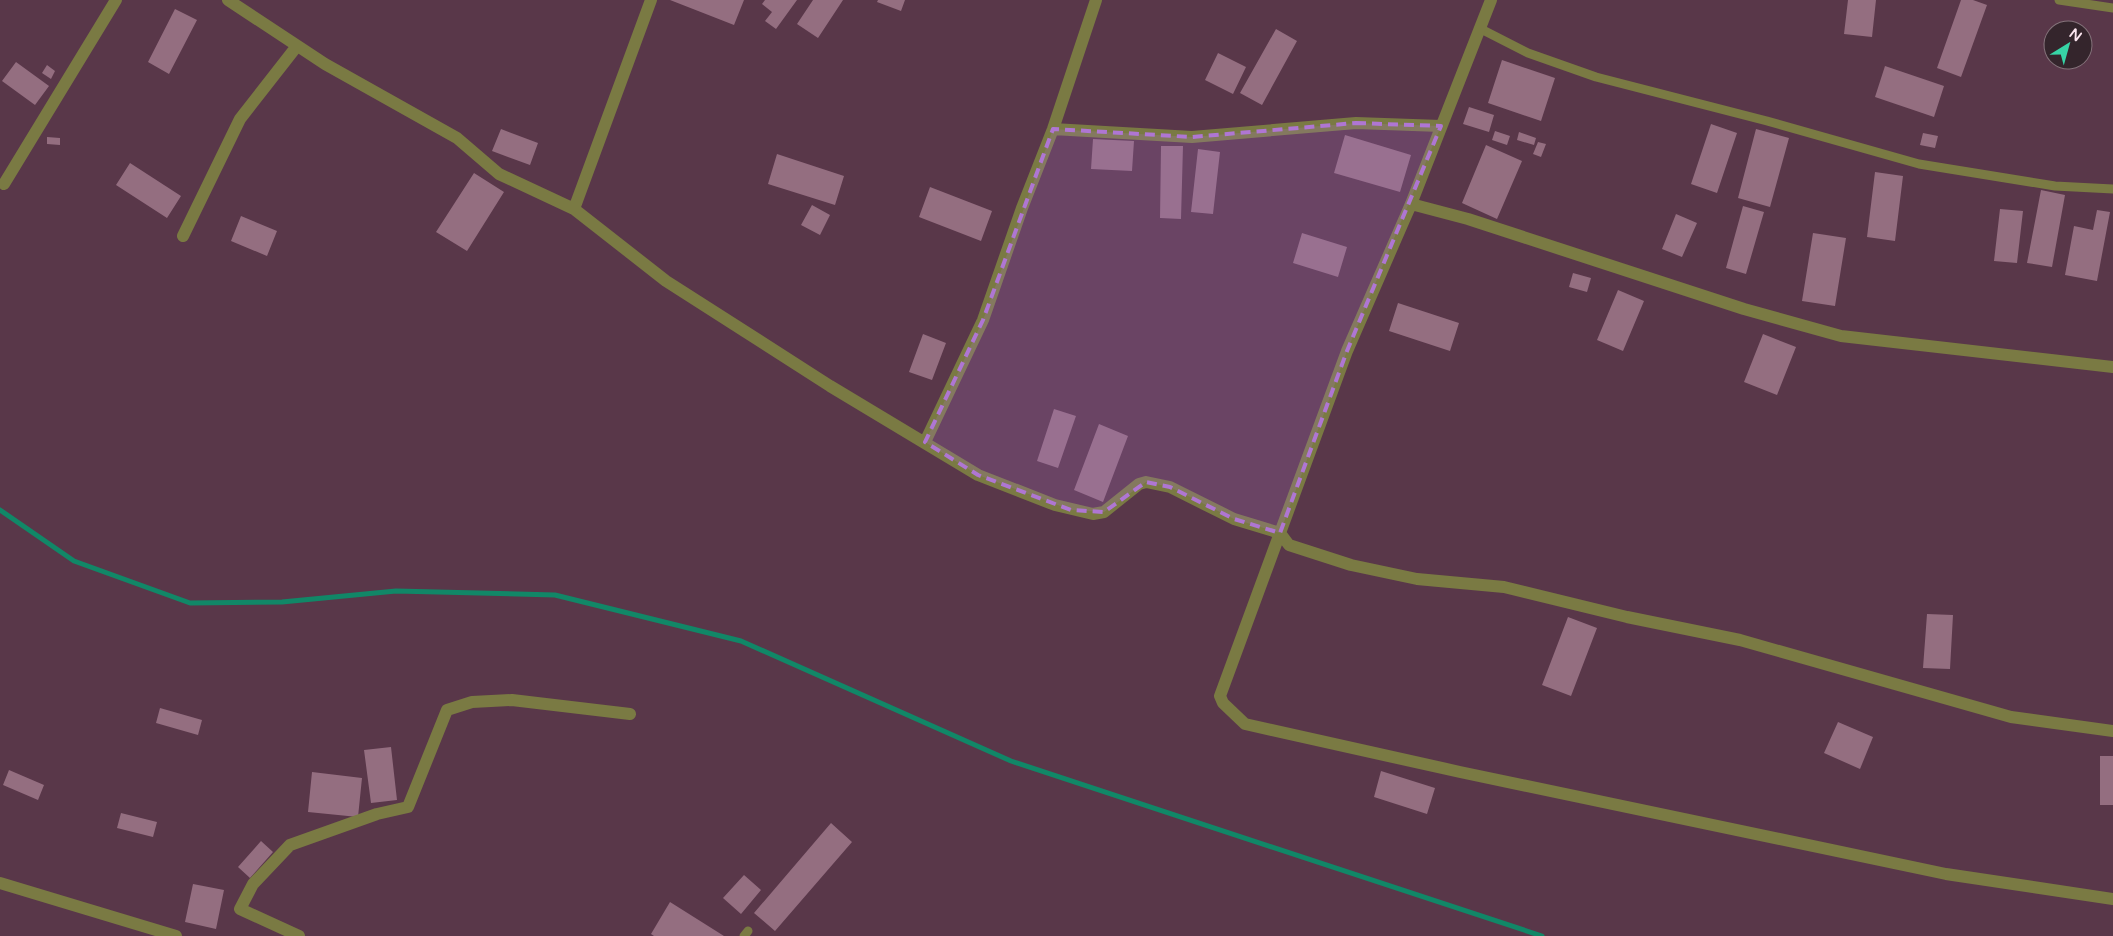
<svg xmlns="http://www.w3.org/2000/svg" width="2113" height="936" viewBox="0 0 2113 936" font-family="'Varela Round',sans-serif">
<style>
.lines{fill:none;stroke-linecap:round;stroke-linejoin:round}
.stream{stroke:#118767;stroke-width:5}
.building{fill:#946e80}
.lane{stroke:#7a7a43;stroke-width:9}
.street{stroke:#7a7a43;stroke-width:12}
.marked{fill:#af76d3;fill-opacity:0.2;stroke:#af76d3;stroke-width:4;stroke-dasharray:10 6;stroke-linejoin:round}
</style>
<rect width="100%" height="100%" fill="#593749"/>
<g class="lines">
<!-- stream -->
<path class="stream" d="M0,510L74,561L190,603L282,602L396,591L555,595L741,641L1011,761L1542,936"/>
</g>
<!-- building -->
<path class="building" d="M670,0H744L734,25Z
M765,0H797L776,29L765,21L772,12L762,4Z
M813,0H843L818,38L797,24Z
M878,0H905L901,11L877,2Z
M1848,0H1876L1872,37L1844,34Z
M1961,0H1973L1987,5L1961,77L1937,68Z
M175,9L197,20L169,74L148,62Z
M1276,29L1297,41L1262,105L1240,93Z
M1218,53L1246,67L1233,94L1205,80Z
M1502,60L1555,78L1541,121L1488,103Z
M16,62L49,86L35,105L2,81Z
M47,65L55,71L51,79L42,73Z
M1885,66L1944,86L1934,117L1875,97Z
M1469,107L1494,115L1489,132L1463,124Z
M1711,124L1737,133L1717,193L1691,184Z
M501,129L538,143L530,165L492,151Z
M1756,129L1789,138L1770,207L1738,198Z
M1495,131L1510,136L1507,145L1492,140Z
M1519,132L1536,138L1534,145L1517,140Z
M1923,133L1938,136L1935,148L1920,145Z
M1345,135L1411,155L1400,192L1334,173Z
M47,137L60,138V145L47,144Z
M1093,139L1134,141L1132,171L1091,169Z
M1538,142L1546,144L1541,157L1533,154Z
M1486,145L1522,161L1497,219L1462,203Z
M1161,146H1183L1181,219L1160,218Z
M1198,149L1220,152L1213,214L1191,212Z
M777,154L844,176L835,205L768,184Z
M130,163L181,196L167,218L116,185Z
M1875,172L1903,176L1895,241L1867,237Z
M474,173L504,192L467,251L436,232Z
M930,187L992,211L981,241L919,217Z
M2041,190L2065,195L2052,267L2027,263Z
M812,205L830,215L820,235L801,225Z
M1743,206L1764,212L1746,274L1726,268Z
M2000,209L2023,211L2017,263L1994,261Z
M2097,210L2110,212L2097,281L2065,275L2074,226L2093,230Z
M1676,214L1697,223L1682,257L1662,249Z
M241,216L277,231L267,256L231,241Z
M1302,233L1347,247L1338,277L1293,263Z
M1813,233L1846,238L1835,306L1802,301Z
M1573,273L1591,278L1587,292L1569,287Z
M1618,290L1644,301L1623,351L1597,340Z
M1398,303L1459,323L1450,351L1389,331Z
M923,334L946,343L932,380L909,372Z
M1763,334L1796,347L1777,395L1744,382Z
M1054,409L1076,416L1058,468L1037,461Z
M1099,424L1128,436L1103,502L1074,490Z
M1927,614L1953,615L1950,669L1923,668Z
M1568,617L1597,628L1571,696L1542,685Z
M160,708L202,720L198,735L156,723Z
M1838,722L1873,737L1860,769L1824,753Z
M391,747L397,800L371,803L364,750Z
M2100,756H2113V805H2100Z
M9,770L44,785L38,800L3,785Z
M1381,771L1435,788L1427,814L1374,797Z
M312,772L362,778L358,817L308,812Z
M121,813L157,822L153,837L117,828Z
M831,823L852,842L775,931L754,913Z
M261,841L273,852L250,878L238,867Z
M744,875L761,890L741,914L723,898Z
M193,884L224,890L216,929L185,922Z
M670,902L724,936H654L651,934Z"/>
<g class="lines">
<!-- lane -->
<path class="lane" d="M2059,0L2113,8
M1479,28L1528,53L1596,77L1767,121L1919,164L2055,186L2113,189
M744,936L748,931"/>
<!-- street -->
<path class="street" d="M228,0L325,64L457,138L499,174L574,209L666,281L830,386L978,475L1055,505L1093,514L1104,512L1139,484L1146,482L1170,487L1234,519L1280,533L1289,545L1351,565L1417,579L1504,587L1627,617L1740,640L2011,717L2113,731
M1491,0L1411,204L1347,351L1220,696L1223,703L1245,724L1460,772L1946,874L2113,899
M1053,129L1192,137L1356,123L1441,126
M4,184L116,0
M1411,204L1468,219L1744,309L1841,336L2113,367
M574,209L651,0
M183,236L240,119L297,46
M925,442L983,320L1022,208L1053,129L1096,0
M0,883L176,936
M299,936L240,909L253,884L290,845L377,814L408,807L447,710L472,702L512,700L630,714"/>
</g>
<!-- marked area -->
<path class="marked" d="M1356,123L1441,126L1347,351L1280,533L1234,519L1170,487L1146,482L1104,512L1071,510L978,475L925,442L983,320L1053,129L1192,137Z"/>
<!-- north arrow -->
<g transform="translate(2068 45) rotate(37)"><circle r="24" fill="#34252c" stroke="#84727a"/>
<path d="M0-4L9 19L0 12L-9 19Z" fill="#37d4a6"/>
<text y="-8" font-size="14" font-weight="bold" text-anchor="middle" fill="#fce6f0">N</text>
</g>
</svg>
